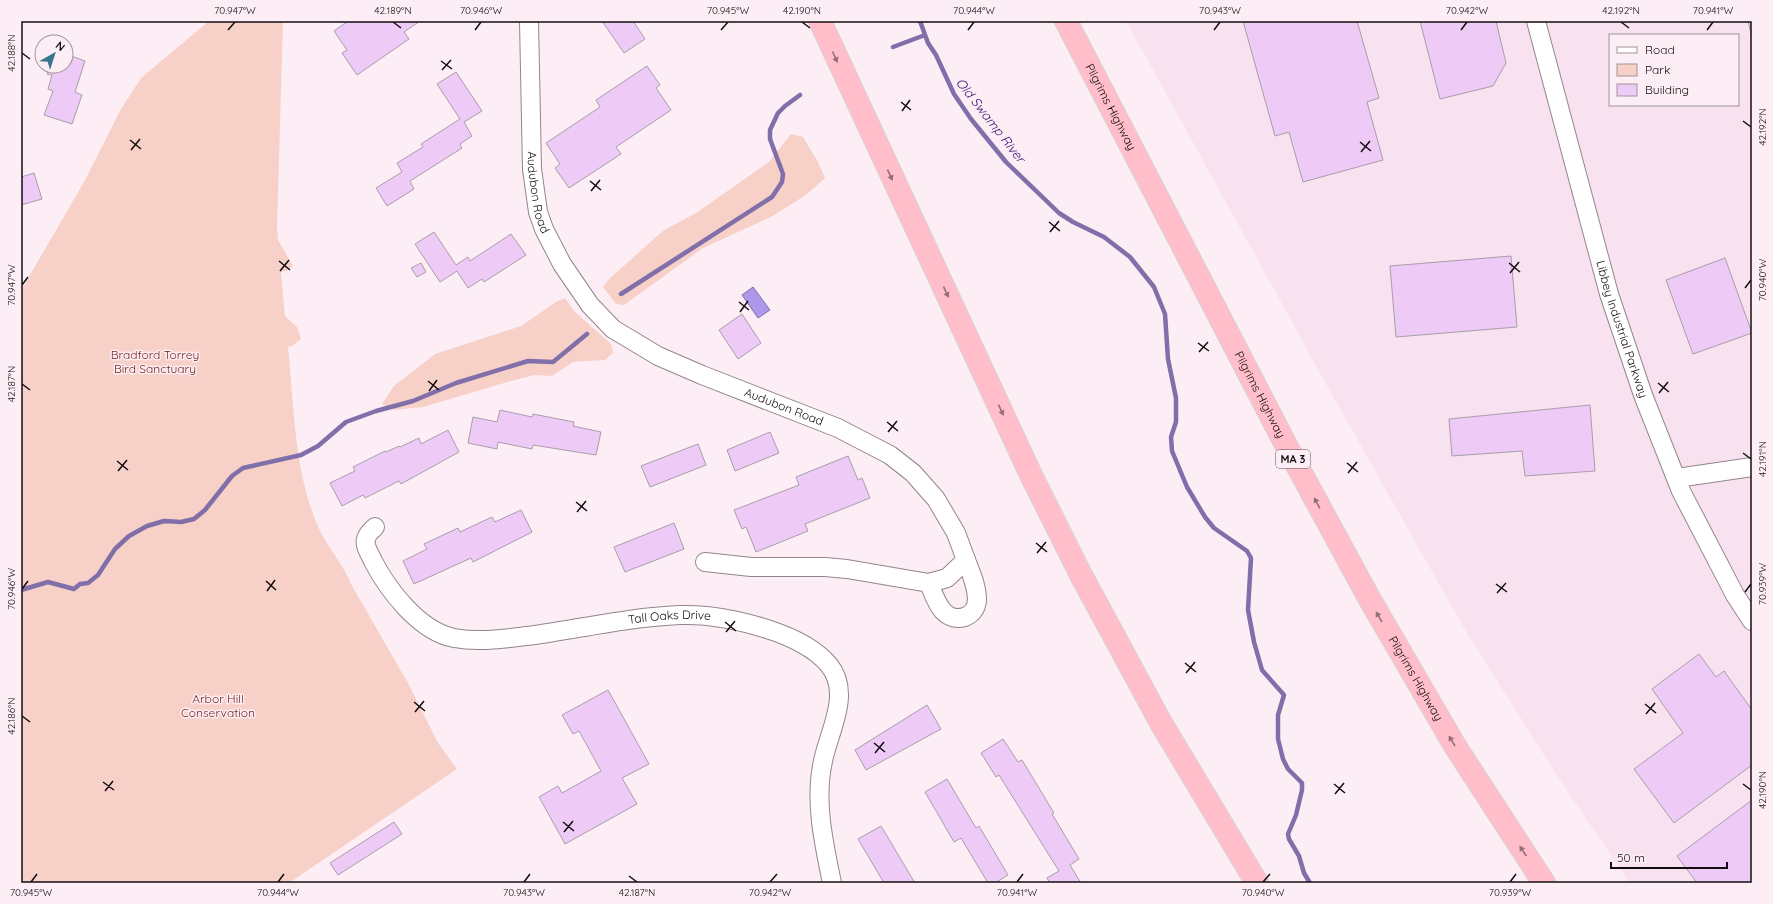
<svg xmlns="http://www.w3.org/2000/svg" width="1773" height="904" viewBox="0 0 1773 904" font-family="Quicksand,sans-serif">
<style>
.built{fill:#f9e2ef;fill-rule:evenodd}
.green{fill:#f7d0c8}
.water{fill:#ae98ea;stroke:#806fa9}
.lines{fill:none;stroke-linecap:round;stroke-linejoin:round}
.stream{stroke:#806fa9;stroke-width:4.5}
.building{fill:#eecaf7;stroke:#a79eaa}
.minor-casing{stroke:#93858d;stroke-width:20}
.highway-casing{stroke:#d5d4d4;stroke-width:24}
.minor{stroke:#fff;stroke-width:18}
.highway{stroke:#ffbec9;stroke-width:22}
.oneway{fill:#956f76}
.ticks{fill:none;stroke:#130e11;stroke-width:1.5}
.labels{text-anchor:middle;stroke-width:3;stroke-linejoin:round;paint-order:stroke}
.shield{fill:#fdeef6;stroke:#595156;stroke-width:1}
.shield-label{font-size:11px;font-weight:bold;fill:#130e11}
.street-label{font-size:12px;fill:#130e11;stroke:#fdeef6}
.park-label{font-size:12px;fill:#721e12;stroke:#fdeef6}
.water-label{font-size:13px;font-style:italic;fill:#390f70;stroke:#fdeef6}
.neatline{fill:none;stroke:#130e11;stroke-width:1.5}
.ticks-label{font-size:10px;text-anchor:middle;fill:#130e11}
</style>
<rect width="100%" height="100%" fill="#fdeef6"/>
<!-- built -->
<path class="built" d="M1126,21H1752V883H1630L1561,782L1465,630L1326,384ZM1610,35H1738V105H1610Z"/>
<!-- green -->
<path class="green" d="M209,21H283L277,228L278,240L293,266L287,271L281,272L285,316L297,327L301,339L292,346L288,347C294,405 294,467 316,522C325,545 343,563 352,586L408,683L438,743L457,769L289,883H21V285L23,287L84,182L121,109L141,78Z
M791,134L803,137L818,162L825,178L806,195L771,217L703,248L624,305L616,304L603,287L609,279L663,231L696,213L769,162Z
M565,298L574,311L611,344L613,353L605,360L573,362L552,376L534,375L511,381L423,407L393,410L382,404L394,386L435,354L521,326L556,302Z"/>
<!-- water -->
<path class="water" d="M753,287L770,310L758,318L742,295Z"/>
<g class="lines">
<!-- stream -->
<path class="stream" d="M920,21L928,43L936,55L954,94L971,119L1006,162L1059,213L1073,222L1104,237L1130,257L1154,287L1165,314L1168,359L1176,398V422L1171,437L1172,451L1187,487L1205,517L1214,528L1247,551L1251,558L1248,610L1254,642L1262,670L1284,695L1278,715V739L1283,759L1288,769L1302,783V790L1296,815L1288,834L1289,839L1299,856L1304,873L1310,883
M893,47L925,35
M621,294L772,197L782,182L783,174L770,139V130L778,113L785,106L800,95
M21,590L48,582L74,589L80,584L88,583L98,575L115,549L129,536L147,526L164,521L181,522L194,519L205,510L232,476L243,468L301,455L318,446L346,422L376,411L413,401L456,383L528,361L553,362L587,334"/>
</g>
<!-- building -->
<path class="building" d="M348,21H420L404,32L409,39L357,75L342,53L347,50L334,31Z
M602,21H633L645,39L624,53Z
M1243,21H1357L1379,98L1367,102L1383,160L1303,182L1289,132L1275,136Z
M1420,21H1496L1506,63L1493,86L1440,99Z
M1748,21H1752V38Z
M66,54L85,61L75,92L82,95L72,124L44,115L53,91L48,89L52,75L47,74L50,66H66Z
M647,66L660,85L656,88L671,110L616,147L621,154L569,188L555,168L560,164L546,143L600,107L596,100Z
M456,72L482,111L464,122L472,136L460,144L462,148L410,181L414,189L387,206L376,188L402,172L397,163L423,147L421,144L460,119L437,84Z
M34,173L42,199L21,205V177Z
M434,232L456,265L468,257L470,261L511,234L526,255L484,282L482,279L468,288L457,271L440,282L415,244Z
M1511,256L1517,327L1396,337L1390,266Z
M1725,258L1752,333L1693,354L1666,280Z
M421,263L426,272L417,277L411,268Z
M742,314L761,343L738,359L719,330Z
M1590,405L1595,471L1525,476L1522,451L1452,456L1449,419Z
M500,410L532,417L533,414L574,422L573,426L601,432L596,455L533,445L532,449L498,442L497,449L468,443L473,417L497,422Z
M448,430L459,452L401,484L399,481L365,498L363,495L342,506L330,483L355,471L353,467L385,451L386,452L399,446L400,447L419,438L421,444Z
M770,432L779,453L735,471L727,450Z
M698,444L706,465L650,487L641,466Z
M848,456L858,480L862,478L870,498L805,524L808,531L756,552L746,527L742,529L734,510L799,485L796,477Z
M521,510L532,532L473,562L471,558L414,584L403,561L427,549L424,544L458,528L460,532L492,517L495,522Z
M674,523L684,549L625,572L614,547Z
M1699,654L1716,677L1724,671L1752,710V765L1674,823L1634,769L1683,733L1652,689Z
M608,690L649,764L622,778L637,804L565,844L539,797L558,786L562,793L601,771L579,731L573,734L562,715Z
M927,705L941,729L866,770L855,750Z
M1003,739L1018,762L1022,760L1054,813L1052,814L1079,859L1070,865L1081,883H1050L1047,878L1059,871L999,775L996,777L981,753Z
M947,779L976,828L979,826L1008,875L995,883H988L961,838L954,842L925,792Z
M1752,800V883H1697L1677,856Z
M394,822L402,834L338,875L330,863Z
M881,826L915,883H884L858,839Z"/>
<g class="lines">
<!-- minor casing -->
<g class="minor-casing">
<g id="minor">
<path id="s1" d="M529,21L532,169L538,212L544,229L562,264L590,305L613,329L658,356L702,375L838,428L890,455L913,473L936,499L956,533L966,560L947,578L929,583L847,569L825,567H751L705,562"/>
<path id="s2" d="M1536,21L1609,294L1643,395L1681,491L1735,595L1752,621"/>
<path d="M1677,478L1752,467"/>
<path id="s3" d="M375,527C371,531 367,534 366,539C364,546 370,554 373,561C388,590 419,631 454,638C481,643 508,638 535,635C583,628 631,617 680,615C709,614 739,620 767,629C789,636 814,647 829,665C852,693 829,731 823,761C814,801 824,844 832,883"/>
<path d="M929,583C933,593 936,603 943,611C955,624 976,618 977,600C977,586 971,573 966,560"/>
</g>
</g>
<!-- highway casing -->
<g class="highway-casing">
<g id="highway">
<path d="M820,21L1031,475L1081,575L1161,723L1257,883"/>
<path id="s4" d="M1066,21L1287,447L1369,598L1455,746L1544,883"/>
</g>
</g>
<!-- minor -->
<use href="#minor" class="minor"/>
<!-- highway -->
<use href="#highway" class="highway"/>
</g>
<!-- one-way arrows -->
<defs><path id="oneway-solid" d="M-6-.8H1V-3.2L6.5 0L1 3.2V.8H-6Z"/></defs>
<g class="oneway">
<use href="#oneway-solid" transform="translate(835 57) rotate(66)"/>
<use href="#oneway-solid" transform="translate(890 175) rotate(65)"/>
<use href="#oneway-solid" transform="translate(946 292) rotate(65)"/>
<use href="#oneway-solid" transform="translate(1001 410) rotate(65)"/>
<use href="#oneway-solid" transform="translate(1317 503) rotate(-118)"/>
<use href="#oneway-solid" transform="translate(1379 617) rotate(-120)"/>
<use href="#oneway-solid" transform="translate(1452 741) rotate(-121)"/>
<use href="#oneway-solid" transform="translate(1523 851) rotate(-124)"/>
</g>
<!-- ticks -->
<path class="ticks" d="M393,22L401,28M802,22L810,28M1621,22L1629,28M228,30L235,22M475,30L481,22M721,30L728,22M968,30L974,22M1214,30L1220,22M1461,30L1467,22M1707,30L1713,22M22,53L30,59M441,61L452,69M442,70L451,60M901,102L911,110M902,111L910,100M1743,121L1751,127M130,140L141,149M1360,142L1371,151M131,150L140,139M1361,152L1370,141M590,181L601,190M591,191L600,180M1049,222L1060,231M1050,232L1059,221M279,261L290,270M1509,263L1520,272M280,271L289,260M1510,273L1519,262M22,285L28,277M1745,288L1751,280M739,302L749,310M740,312L748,301M1198,343L1209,351M1199,352L1208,342M428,381L439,390M1658,383L1669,392M22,384L30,390M429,391L437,380M1659,393L1668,382M887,422L898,431M888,432L897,421M1743,453L1751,459M117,461L128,470M1347,463L1358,472M118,471L127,460M1348,473L1357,462M576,502L587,511M577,512L586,501M1036,543L1047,552M1037,553L1046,542M266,581L276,590M1496,584L1507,592M22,589L28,581M267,591L275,580M1745,592L1751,584M1497,593L1506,583M725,622L736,631M726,632L735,621M1185,663L1196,672M1186,673L1195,662M414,702L425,711M1645,704L1656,713M415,712L424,701M1646,714L1655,703M22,716L30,722M874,743L885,752M875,753L884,742M103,782L114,790M1334,784L1345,793M1743,784L1751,790M105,791L113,781M1335,794L1344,783M563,822L574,831M564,832L573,821M629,876L637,882M31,882L37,874M278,882L284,874M524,882L530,874M770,882L777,874M1017,882L1023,874M1263,882L1270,874M1510,882L1516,874"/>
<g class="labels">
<!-- shield labels -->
<rect class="shield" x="1276" y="450" width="34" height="18" rx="3"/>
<g class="shield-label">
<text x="1293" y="463">MA 3</text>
</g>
<!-- street labels -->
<g class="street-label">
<text dy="4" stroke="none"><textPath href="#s4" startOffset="97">Pilgrims Highway</textPath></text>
<text dy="4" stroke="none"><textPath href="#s1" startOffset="172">Audubon Road</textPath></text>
<text dy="4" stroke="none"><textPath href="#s2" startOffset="320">Libbey Industrial Parkway</textPath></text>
<text dy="4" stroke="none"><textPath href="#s4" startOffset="421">Pilgrims Highway</textPath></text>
<text dy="4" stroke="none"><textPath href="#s1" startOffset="520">Audubon Road</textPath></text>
<text dy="4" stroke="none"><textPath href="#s3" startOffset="371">Tall Oaks Drive</textPath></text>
<text dy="4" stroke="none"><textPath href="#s4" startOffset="745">Pilgrims Highway</textPath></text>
</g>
<!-- park labels -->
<g class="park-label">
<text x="155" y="359">Bradford Torrey<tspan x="155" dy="14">Bird Sanctuary</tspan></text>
<text x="218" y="703">Arbor Hill<tspan x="218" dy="14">Conservation</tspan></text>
</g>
<!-- water labels -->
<g class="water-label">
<text transform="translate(991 120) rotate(52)" y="5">Old Swamp River</text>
</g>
</g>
<!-- border -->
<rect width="1773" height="904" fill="none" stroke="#fdeef6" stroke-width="44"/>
<!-- legend -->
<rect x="1609" y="34" width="130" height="72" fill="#fdeef6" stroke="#9f949a"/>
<rect x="1617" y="47" width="20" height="6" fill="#ffffff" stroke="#9f949a"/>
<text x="1645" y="54" font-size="12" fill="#130e11">Road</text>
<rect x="1617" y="64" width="20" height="12" fill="#f7d0c8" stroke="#9f949a"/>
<text x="1645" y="74" font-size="12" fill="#130e11">Park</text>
<rect x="1617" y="84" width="20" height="12" fill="#eecaf7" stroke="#9f949a"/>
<text x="1645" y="94" font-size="12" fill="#130e11">Building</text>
<!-- north arrow -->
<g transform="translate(54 54) rotate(39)"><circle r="19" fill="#fdeef6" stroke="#9f949a"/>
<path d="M0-3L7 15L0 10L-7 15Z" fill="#38768c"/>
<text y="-6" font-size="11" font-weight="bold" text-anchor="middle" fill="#130e11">N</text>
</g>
<!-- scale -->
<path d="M1611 862v6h116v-6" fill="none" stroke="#130e11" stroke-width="2"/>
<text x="1617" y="862" font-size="12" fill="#130e11" stroke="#fdeef6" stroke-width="3" paint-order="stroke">50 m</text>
<rect x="22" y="22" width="1729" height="860" class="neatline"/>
<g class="ticks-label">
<text x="235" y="14">70.947°W</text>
<text x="393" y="14">42.189°N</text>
<text x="481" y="14">70.946°W</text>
<text x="728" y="14">70.945°W</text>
<text x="802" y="14">42.190°N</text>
<text x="974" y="14">70.944°W</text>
<text x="1220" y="14">70.943°W</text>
<text x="1467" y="14">70.942°W</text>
<text x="1621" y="14">42.192°N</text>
<text x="1713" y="14">70.941°W</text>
<text transform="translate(11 53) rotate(-90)" y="4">42.188°N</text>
<text transform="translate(1762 127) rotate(-90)" y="4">42.192°N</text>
<text transform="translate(1762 280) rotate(-90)" y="4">70.940°W</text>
<text transform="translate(11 285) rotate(-90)" y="4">70.947°W</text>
<text transform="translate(11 384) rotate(-90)" y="4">42.187°N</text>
<text transform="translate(1762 459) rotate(-90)" y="4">42.191°N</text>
<text transform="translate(1762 584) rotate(-90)" y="4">70.939°W</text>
<text transform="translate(11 589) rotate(-90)" y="4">70.946°W</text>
<text transform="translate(11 716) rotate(-90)" y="4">42.186°N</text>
<text transform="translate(1762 790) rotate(-90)" y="4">42.190°N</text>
<text x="31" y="896">70.945°W</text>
<text x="278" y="896">70.944°W</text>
<text x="524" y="896">70.943°W</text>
<text x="637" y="896">42.187°N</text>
<text x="770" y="896">70.942°W</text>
<text x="1017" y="896">70.941°W</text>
<text x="1263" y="896">70.940°W</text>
<text x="1510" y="896">70.939°W</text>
</g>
</svg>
